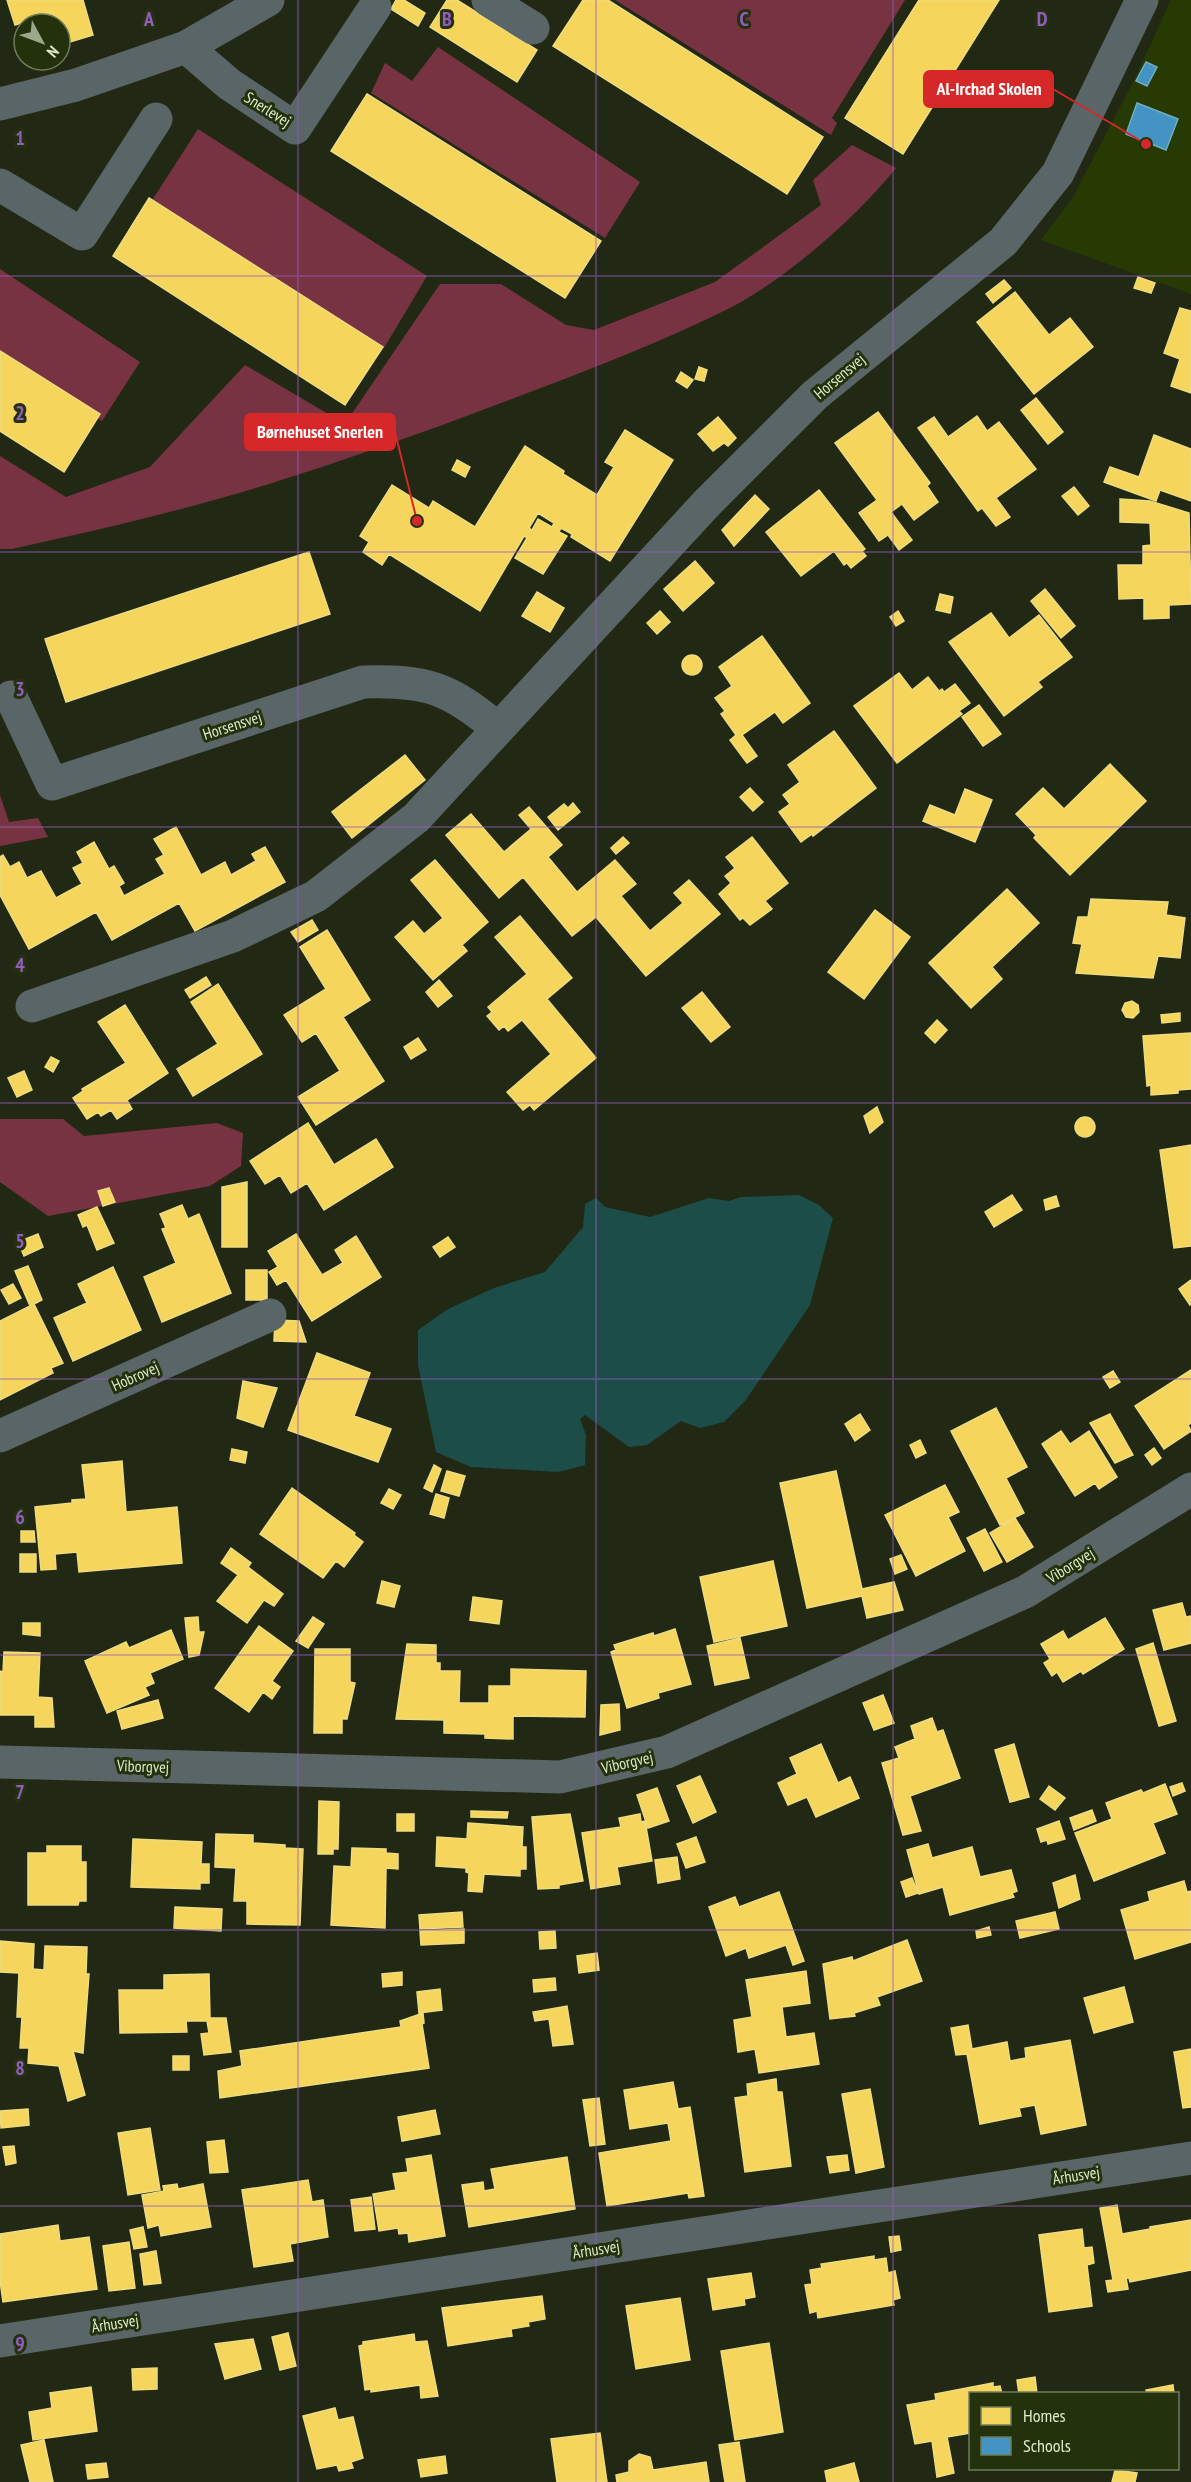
<svg xmlns="http://www.w3.org/2000/svg" width="1191" height="2482" viewBox="0 0 1191 2482" font-family="'PT Sans Narrow',sans-serif">
<style>
.built{fill:#273a03}
.green{fill:#783342}
.water{fill:#1c4d48}
.homes{fill:#f6d55c;stroke:#eedc7d;stroke-width:1.5;fill-rule:evenodd}
.schools{fill:#4393c3;stroke:#71aec5;stroke-width:1.5}
.lines{fill:none;stroke-linecap:round;stroke-linejoin:round}
.minor{stroke:#5a6567;stroke-width:33}
.grid{fill:none;stroke:#935cc2;stroke-width:1.5;stroke-opacity:0.55}
.labels{text-anchor:middle;stroke-width:6;stroke-linejoin:round;paint-order:stroke}
.street-label{font-size:16px;fill:#dcecc9;stroke:#23310c}
.grid-label{font-size:20px;text-anchor:middle;font-weight:bold;fill:#935cc2;stroke:#23310c;stroke-width:6;stroke-linejoin:round;paint-order:stroke}
.leader{fill:none;stroke:#d62828;stroke-width:2}
.callout-dot{fill:#d62828;stroke:#23310c;stroke-width:2}
.callout{fill:#d62828;stroke:#d62828;stroke-width:2}
.callout-label{font-size:18px;text-anchor:middle;font-weight:bold;fill:#fff}
</style>
<rect width="100%" height="100%" fill="#212914"/>
<!-- built -->
<path class="built" d="M1171,0H1191V294L1041,240L1073,197L1134,80Z"/>
<!-- green -->
<path class="green" d="M615,0H905L832,118L837,123L831,135Z
M438,47L640,182L605,238L371,93L385,63L412,81Z
M198,129L427,276L384,348L151,202Z
M852,145L896,168C855,219 783,282 724,311C652,346 576,375 501,403C425,432 348,459 269,484C185,510 98,530 12,549H0V456L66,497L150,467L245,365L335,418L351,415L440,284H501L566,325L594,330L715,282L821,205L813,180Z
M0,269L140,362L102,421L0,358Z
M0,795L9,822L38,818L48,837L0,846Z
M0,1119H63L84,1136L217,1123L243,1133L241,1166L210,1186L48,1216L0,1182Z"/>
<!-- water -->
<path class="water" d="M799,1195L819,1205L833,1218L810,1305L745,1401L724,1422L700,1428L681,1421L647,1445L629,1447L585,1415L580,1419L586,1435L585,1465L559,1472L471,1467L436,1452L418,1365V1330L448,1309L494,1288L545,1272L583,1227L585,1204L596,1198L605,1207L650,1217L709,1198L729,1201L741,1197Z"/>
<!-- homes -->
<path class="homes" d="M7,0H83L93,35L60,45V24H43L41,17L15,25Z
M396,0H404L425,13L418,26L391,9Z
M447,0H457L537,50L517,82L430,27Z
M583,0H608L823,137L787,194L553,46Z
M919,0H999L903,154L845,118Z
M367,94L601,241L565,298L331,151Z
M149,198L383,347L345,405L113,256Z
M1138,277L1155,283L1151,293L1134,288Z
M1004,280L1011,288L993,303L986,294Z
M1015,292L1049,335L1070,318L1093,347L1034,394L977,322Z
M1180,308L1191,311V393L1171,386L1180,359L1164,353Z
M0,351L100,414L64,472L0,431Z
M699,367L707,370L704,381L695,379Z
M681,372L693,380L687,388L676,381Z
M1036,398L1063,432L1048,444L1021,410Z
M878,412L930,483L927,486L938,502L914,520L902,504L891,512L912,540L899,550L888,535L879,541L859,513L877,500L835,443Z
M977,416L987,431L999,422L1036,469L996,498L1010,517L996,526L982,508L978,511L918,428L934,417L948,437Z
M718,417L736,438L728,446L724,443L713,451L698,434Z
M625,430L673,460L610,561L571,537L572,534L561,528L559,532L567,536L543,574L515,558L527,538L524,536L480,611L389,554L382,565L363,552L369,542L360,536L392,485L429,508L433,501L475,527L525,446L564,471L563,474L597,495L614,467L605,462ZM538,513L554,523L552,527L538,519L532,530L529,528Z
M1154,435L1191,449V501L1160,490L1156,501L1104,482L1110,467L1139,477Z
M457,460L470,467L465,477L452,470Z
M1074,487L1089,506L1078,515L1062,496Z
M819,490L865,549L862,551L866,556L851,568L847,563L844,565L834,551L801,576L766,532Z
M755,495L769,509L734,546L722,530Z
M1120,499L1150,501L1189,513L1191,604L1169,605V618L1144,619V598L1119,599L1118,565H1143V546L1151,545L1150,523L1120,522Z
M309,552L330,614L66,702L45,639Z
M695,561L714,583L683,611L664,589Z
M1045,589L1075,626L1061,638L1031,601Z
M537,592L564,608L550,632L522,616Z
M940,594L953,597L950,613L936,610Z
M660,611L670,622L657,634L647,623Z
M898,611L904,621L896,626L890,617Z
M991,613L1009,638L1039,615L1072,657L1038,682L1042,687L1004,716L949,642Z
M762,636L810,703L783,723L775,712L742,735L757,756L747,763L730,740L736,735L721,714L725,711L715,698L732,686L719,667Z
M682 665a10 10 0 1 1 20 0a10 10 0 1 1-20 0Z
M899,673L912,690L928,677L939,691L942,689L944,692L955,684L970,703L959,711L962,714L897,763L854,706Z
M979,705L1001,734L983,746L962,717Z
M834,731L876,788L813,836L812,834L801,842L779,812L790,804L783,795L800,782L788,765Z
M405,755L425,780L352,838L332,812Z
M1110,764L1146,801L1070,875L1034,838L1036,835L1016,814L1043,788L1064,809Z
M750,788L763,802L753,811L740,797Z
M965,789L992,800L975,842L923,821L930,805L955,815Z
M573,803L580,812L558,830L548,817L564,804L568,808Z
M529,807L562,845L548,857L577,892L615,860L636,884L621,896L650,931L683,903L674,893L689,880L720,914L646,976L596,917L572,936L523,877L499,898L446,835L471,814L504,852L531,829L519,815Z
M176,827L201,875L225,862L231,875L256,861L252,854L265,847L285,882L195,931L179,903L112,940L96,912L29,949L0,895V857L3,855L10,867L19,862L27,878L41,871L56,898L82,884L73,868L83,863L77,852L94,842L109,869L114,866L124,883L119,886L124,896L165,874L156,859L164,855L154,839Z
M623,837L629,843L616,854L611,848Z
M752,837L788,883L765,901L772,909L750,925L743,918L740,920L719,894L731,883L725,876L735,868L726,857Z
M435,860L488,922L462,945L467,951L433,980L395,937L413,921L424,934L443,918L411,880Z
M1007,889L1039,923L992,967L1002,979L971,1008L929,963Z
M1091,899L1168,902L1166,915L1185,918L1180,958L1158,956L1153,978L1076,973L1082,944L1073,943L1078,917H1088Z
M875,910L910,937L864,999L828,972Z
M520,916L572,978L547,999L596,1058L534,1110L530,1105L523,1110L507,1092L551,1054L522,1020L508,1031L504,1026L499,1030L487,1016L492,1012L488,1007L527,974L495,937Z
M312,920L318,930L298,942L291,932Z
M327,930L370,1000L343,1017L384,1081L316,1125L298,1097L340,1071L316,1033L302,1042L284,1015L326,989L300,947Z
M206,977L211,985L190,998L185,990Z
M439,980L452,996L438,1007L426,992Z
M218,984L262,1054L193,1096L177,1069L218,1044L191,1002Z
M702,992L730,1027L711,1042L682,1008Z
M1132,1001L1138,1005L1139,1012L1133,1018L1126,1017L1122,1010L1125,1003Z
M125,1005L168,1073L127,1100L132,1109L117,1119L111,1110L101,1116L98,1112L87,1119L73,1098L83,1091L82,1089L126,1063L98,1022Z
M1180,1013V1021L1162,1023L1161,1015Z
M937,1020L947,1030L935,1043L925,1033Z
M1191,1033V1089L1178,1090V1093L1151,1095V1085L1147,1086L1143,1036Z
M418,1038L426,1050L411,1059L404,1047Z
M51,1057L59,1061L53,1072L45,1067Z
M24,1071L32,1090L17,1097L8,1078Z
M877,1107L883,1122L870,1133L864,1116Z
M1075 1127a10 10 0 1 1 20 0a10 10 0 1 1-20 0Z
M308,1123L334,1165L376,1139L393,1167L324,1210L307,1183L291,1193L280,1175L265,1184L250,1161Z
M1191,1145V1246L1174,1248L1160,1150Z
M247,1182V1247H222V1187Z
M109,1188L115,1202L103,1206L98,1191Z
M1012,1195L1022,1210L994,1227L985,1212Z
M1056,1196L1059,1206L1046,1210L1044,1200Z
M182,1205L188,1219L199,1214L231,1293L162,1322L144,1277L176,1263L162,1229L166,1228L160,1214Z
M97,1207L114,1243L97,1250L87,1225L83,1227L78,1215Z
M38,1234L43,1247L24,1256L18,1242Z
M296,1234L322,1275L343,1263L335,1250L356,1236L381,1277L312,1321L286,1280L277,1285L269,1272L278,1267L268,1251Z
M448,1237L455,1247L440,1257L433,1247Z
M28,1266L42,1300L34,1304L63,1363L51,1368L53,1373L0,1400V1321L30,1306L15,1271Z
M113,1267L141,1330L73,1361L54,1318L87,1303L78,1284Z
M246,1270H267V1300H246Z
M1191,1280V1304L1190,1305L1179,1289Z
M13,1284L21,1298L9,1304L1,1290Z
M275,1320L299,1321L306,1342L274,1341Z
M317,1353L370,1373L354,1416L391,1429L378,1462L288,1430Z
M1191,1370V1423L1188,1425L1191,1431L1164,1449L1135,1406Z
M1113,1371L1120,1382L1110,1388L1103,1377Z
M243,1381L277,1388L263,1427L237,1418Z
M996,1408L1027,1467L1006,1478L1024,1513L1000,1525L951,1431Z
M860,1414L870,1430L855,1441L845,1424Z
M1110,1414L1133,1455L1115,1463L1090,1423Z
M1061,1431L1070,1444L1089,1431L1117,1477L1099,1489L1095,1483L1075,1496L1042,1444Z
M920,1440L926,1453L916,1458L910,1445Z
M1154,1448L1161,1458L1152,1465L1145,1455Z
M232,1449L247,1452L245,1463L230,1460Z
M122,1461L126,1512L177,1507L182,1563L79,1572L77,1552L55,1554L56,1569L41,1570L35,1507L72,1503V1500L86,1499L82,1465Z
M434,1465L441,1469L432,1492L424,1488Z
M447,1471L465,1476L459,1496L441,1491Z
M836,1471L862,1589L894,1582L903,1610L867,1618L862,1596L807,1608L780,1483Z
M945,1485L959,1512L948,1517L965,1551L916,1576L885,1515Z
M292,1488L355,1533L354,1535L363,1542L344,1567L336,1561L323,1578L260,1534Z
M389,1489L401,1495L393,1509L381,1503Z
M436,1494L449,1498L444,1518L430,1514Z
M1015,1518L1033,1547L1007,1562L990,1533Z
M985,1529L1002,1562L984,1571L967,1538Z
M21,1531H34L35,1542H21Z
M231,1548L251,1563L248,1567L283,1594L274,1606L264,1600L247,1623L217,1601L238,1575L221,1563Z
M20,1554H36V1572H20Z
M901,1555L907,1569L895,1574L890,1559Z
M773,1561L787,1626L714,1642L700,1577Z
M382,1581L400,1586L394,1607L377,1603Z
M473,1597L502,1601L499,1624L470,1620Z
M1182,1603L1186,1617L1191,1616V1643L1164,1650L1153,1610Z
M198,1617L199,1632H204L199,1655L189,1657L185,1618Z
M313,1617L324,1624L308,1648L296,1641Z
M1105,1618L1124,1649L1083,1674L1081,1671L1063,1682L1057,1672L1052,1676L1044,1663L1050,1659L1041,1644L1063,1631L1068,1640Z
M23,1623H40V1636L23,1634Z
M259,1626L293,1651L272,1681L280,1687L272,1699L263,1692L249,1712L215,1688Z
M675,1629L691,1684L658,1693L659,1698L627,1708L611,1652L616,1650L614,1645L653,1633L654,1636Z
M171,1630L183,1659L150,1673L154,1683L145,1687L149,1695L107,1713L85,1661L126,1642L129,1648Z
M740,1638L749,1678L715,1685L707,1646Z
M1153,1643L1176,1721L1159,1726L1136,1649Z
M407,1644L436,1645V1663H440V1671H460L459,1703H489V1686H511V1669L586,1671L585,1717L513,1716V1739L485,1738V1734L444,1733V1720L396,1719Z
M315,1649H350V1682L355,1683L347,1719H342V1733H314Z
M4,1652L40,1653L38,1697L52,1698L54,1727H35V1715H0V1671L3,1672Z
M883,1695L894,1723L874,1730L863,1703Z
M158,1700L163,1718L122,1729L117,1711Z
M619,1704L620,1730L600,1735L601,1705Z
M932,1718L937,1732L943,1730L960,1778L910,1796L921,1831L903,1835L882,1763L899,1758L895,1747L915,1739L911,1726Z
M821,1744L838,1783L850,1777L859,1798L816,1817L807,1797L788,1805L778,1783L797,1774L790,1758Z
M1014,1744L1029,1797L1010,1802L995,1750Z
M700,1776L716,1812L693,1823L677,1786Z
M1182,1783L1185,1791L1173,1796L1170,1787Z
M1165,1784L1177,1814L1153,1823L1165,1853L1094,1881L1075,1833L1112,1819L1106,1803L1141,1790L1143,1793Z
M1049,1786L1065,1798L1055,1810L1040,1799Z
M657,1788L669,1821L648,1828L637,1795Z
M319,1801L339,1802L338,1849H333V1854H318Z
M1092,1810L1096,1821L1074,1830L1070,1818Z
M471,1811L508,1812L507,1818L471,1817Z
M397,1814H414V1831H397Z
M570,1814L583,1881L559,1885V1888L538,1889L532,1817Z
M640,1814L641,1822L645,1821L652,1861L617,1867L620,1884L591,1889L582,1833L621,1827L619,1818Z
M1059,1821L1065,1839L1048,1844L1047,1840L1041,1842L1037,1829Z
M468,1823L523,1827L522,1847H526V1869H520V1876L484,1874L482,1892L468,1891L469,1873L466,1872V1868L436,1866L437,1837L467,1839Z
M216,1834L253,1835V1843L285,1845V1848L303,1849L300,1925L247,1924V1901H234L236,1868L215,1867Z
M696,1837L705,1862L686,1868L677,1844Z
M133,1839L202,1842L201,1864H209V1883H200V1889L131,1887Z
M928,1844L932,1858L972,1847L980,1877L1011,1870L1017,1891L1012,1893L1014,1897L950,1915L943,1887L919,1894L907,1850Z
M47,1846H81V1862H86V1901H79L78,1905H28V1853H47Z
M352,1848L386,1849V1853L398,1854V1869L386,1868L385,1928L331,1925L334,1866L351,1867Z
M677,1857L680,1879L658,1883L655,1860Z
M1075,1875L1080,1899L1059,1908L1053,1883Z
M912,1878L918,1893L906,1897L901,1882Z
M1184,1881L1187,1892L1191,1891V1942L1135,1959L1121,1910L1150,1901L1148,1892Z
M779,1892L804,1961L793,1965L786,1945L749,1958L746,1948L726,1956L709,1907L735,1897L739,1907Z
M175,1907L222,1909L221,1931L174,1928Z
M462,1912L463,1927L420,1929L419,1915Z
M1055,1912L1059,1929L1020,1938L1016,1921Z
M989,1927L991,1935L977,1938L976,1931Z
M464,1929V1943L421,1945L420,1931Z
M555,1931L556,1948L540,1949L539,1932Z
M907,1940L922,1981L877,1997L880,2005L854,2013L855,2016L830,2019L823,1964L852,1957L853,1961Z
M0,1941L34,1944L33,1969L44,1970L45,1946L87,1947L86,1974H89L83,2053L73,2051L85,2095L68,2101L59,2066L28,2063L29,2048H20L22,2017H17L19,1973L0,1972Z
M597,1953L599,1970L579,1973L577,1956Z
M806,1971L810,2003L782,2007L786,2037L814,2033L819,2064L759,2073L755,2049L738,2052L734,2020L752,2017L746,1980Z
M402,1972V1985L383,1987L382,1974Z
M209,1974L210,2018H226L231,2052L204,2055L201,2034L209,2033L207,2021H186L187,2032L120,2033L119,1990H164V1975Z
M555,1978L556,1990L534,1992L533,1980Z
M1124,1987L1133,2022L1094,2033L1084,1998Z
M440,1989L442,2010L419,2013L417,1992Z
M567,2006L573,2044L553,2046L549,2019L535,2021L533,2012Z
M423,2013L424,2023L422,2024L429,2068L220,2098L218,2071L242,2066L240,2051L401,2027L400,2021Z
M968,2025L972,2049L1007,2042L1010,2061L1026,2058L1025,2048L1070,2040L1086,2125L1041,2134L1035,2105L1019,2108L1021,2116L980,2124L967,2054L956,2055L951,2028Z
M1191,2049V2107L1183,2108L1174,2052Z
M173,2056H189V2070H173Z
M776,2079L777,2092H782L791,2166L745,2172L735,2098L748,2096L747,2084Z
M673,2082L678,2109L690,2107L704,2196L689,2198L688,2193L607,2206L599,2153L671,2141L668,2123L630,2129L624,2090Z
M870,2089L884,2167L856,2173L842,2094Z
M599,2098L605,2144L590,2146L583,2100Z
M28,2109L29,2125L1,2128L0,2111Z
M435,2110L440,2134L402,2141L398,2117Z
M150,2128L160,2190L128,2195L118,2133Z
M224,2140L228,2172L210,2173L207,2142Z
M14,2146L16,2163L6,2165L3,2147Z
M431,2155L445,2236L409,2242L408,2233L399,2234L398,2228L379,2231L373,2194L396,2190L393,2174L408,2172L406,2159Z
M847,2155L849,2170L830,2173L827,2157Z
M567,2157L575,2209L469,2227L462,2185L483,2182L484,2191L495,2189L491,2169Z
M308,2180L312,2202L323,2200L328,2237L290,2244L293,2261L254,2267L242,2190Z
M177,2184L178,2189L203,2184L211,2227L161,2236L159,2225L148,2228L142,2195L164,2191L163,2186Z
M371,2197L375,2229L355,2231L351,2200Z
M1117,2205L1122,2234L1150,2229V2227L1191,2220V2270L1130,2282L1129,2278H1126L1128,2289L1108,2292L1106,2281L1113,2280L1100,2208Z
M58,2225L60,2241L89,2237L97,2289L3,2302L0,2281V2234Z
M143,2227L147,2247L134,2249L130,2230Z
M1082,2229L1084,2248L1092,2247L1094,2263L1087,2265L1092,2306L1049,2312L1039,2235Z
M899,2236L901,2250L891,2252L889,2237Z
M129,2242L135,2288L109,2291L103,2246Z
M156,2251L161,2283L144,2285L140,2254Z
M874,2256V2260L886,2258L888,2273L895,2271L900,2298L893,2300L894,2305L818,2318L817,2311L810,2313L805,2285L812,2284L810,2270L822,2268L821,2264Z
M751,2273L755,2297L744,2299L745,2305L713,2310L708,2279Z
M542,2296L545,2319L528,2322L529,2326L511,2329L512,2336L448,2346L442,2308Z
M680,2298L690,2360L636,2369L626,2306Z
M288,2333L296,2366L280,2370L272,2337Z
M414,2334L415,2342L427,2341L438,2396L421,2398L420,2385L371,2392V2389L365,2390L359,2346L363,2345V2342Z
M253,2339L261,2369L225,2379L215,2344Z
M769,2343L783,2432L735,2440L721,2351Z
M157,2368V2389L133,2390L132,2369Z
M1035,2377L1037,2394H1019L1017,2380Z
M993,2383V2387L1000,2386L1002,2394H970V2433L947,2437L954,2473L937,2477L932,2441L915,2444L907,2405L936,2400L935,2394Z
M1173,2385L1174,2394H1147L1146,2390Z
M91,2387L97,2431L33,2440L29,2412L52,2408L50,2393Z
M335,2408L338,2420L353,2417L363,2458L351,2462L353,2468L339,2471L337,2465L317,2469L303,2416Z
M600,2433L607,2482H557L551,2439Z
M44,2440L53,2482H30L21,2445Z
M739,2442L745,2482H725L719,2445Z
M639,2454L650,2457L653,2470L706,2462L709,2482H617L616,2475L629,2472V2461Z
M445,2456L447,2473L421,2477L418,2460Z
M106,2463L108,2477L88,2479L86,2465Z
M854,2463L859,2482H827L825,2471Z
M1115,2470L1137,2473L1135,2482H1112Z"/>
<!-- schools -->
<path class="schools" d="M1146,62L1157,67L1147,86L1136,81Z
M1137,103L1178,119L1166,150L1126,134Z"/>
<g class="lines">
<!-- minor -->
<path class="minor" d="M488,0L533,28
M186,47L229,84L295,128L375,7
M0,104L76,85L186,47L268,0
M0,185L82,234L156,119
M11,697L52,784L363,682C426,680 450,688 498,729
M32,1006L233,936L316,896L416,818L707,503L815,395L1003,242L1058,173L1142,0
M0,1436L270,1315
M0,1762L560,1777L667,1752L1025,1592L1191,1489
M0,2341L1191,2158"/>
</g>
<!-- grid -->
<path class="grid" d="M298,0V2482M596,0V2482M893,0V2482M0,276H1191M0,552H1191M0,827H1191M0,1103H1191M0,1379H1191M0,1655H1191M0,1930H1191M0,2206H1191"/>
<g class="labels">
<!-- street labels -->
<g class="street-label">
<text transform="translate(268 109) rotate(32)" y="6">Snerlevej</text>
<text transform="translate(839 376) rotate(-40)" y="6">Horsensvej</text>
<text transform="translate(232 725) rotate(-18)" y="6">Horsensvej</text>
<text transform="translate(135 1376) rotate(-24)" y="6">Hobrovej</text>
<text transform="translate(1070 1565) rotate(-32)" y="6">Viborgvej</text>
<text transform="translate(627 1762) rotate(-13)" y="6">Viborgvej</text>
<text transform="translate(143 1766) rotate(2)" y="6">Viborgvej</text>
<text transform="translate(1076 2175) rotate(-9)" y="6">Århusvej</text>
<text transform="translate(596 2249) rotate(-9)" y="6">Århusvej</text>
<text transform="translate(115 2323) rotate(-9)" y="6">Århusvej</text>
</g>
</g>
<g class="grid-label">
<text x="149" y="26">A</text>
<text x="447" y="26">B</text>
<text x="744" y="26">C</text>
<text x="1042" y="26">D</text>
<text x="20" y="145">1</text>
<text x="20" y="420">2</text>
<text x="20" y="696">3</text>
<text x="20" y="972">4</text>
<text x="20" y="1248">5</text>
<text x="20" y="1524">6</text>
<text x="20" y="1799">7</text>
<text x="20" y="2075">8</text>
<text x="20" y="2351">9</text>
</g>
<!-- callouts -->
<path class="leader" d="M1146 144L1053 89M417 521L395 432"/>
<g class="callout-dot">
<circle cx="1146" cy="144" r="6"/>
<circle cx="417" cy="521" r="6"/>
</g>
<g class="callout">
<rect x="924" y="71" width="129" height="36" rx="6"/>
<rect x="245" y="414" width="150" height="36" rx="6"/>
</g>
<g class="callout-label">
<text x="989" y="95">Al-Irchad Skolen</text>
<text x="320" y="438">Børnehuset Snerlen</text>
</g>
<!-- legend -->
<rect x="969" y="2392" width="210" height="78" fill="#23310c" stroke="#6d7c58" stroke-width="1.5"/>
<rect x="981" y="2407" width="30" height="18" fill="#f6d55c" stroke="#6d7c58" stroke-width="1.5"/>
<text x="1023" y="2422" font-size="18" fill="#dcecc9">Homes</text>
<rect x="981" y="2437" width="30" height="18" fill="#4393c3" stroke="#6d7c58" stroke-width="1.5"/>
<text x="1023" y="2452" font-size="18" fill="#dcecc9">Schools</text>
<!-- north arrow -->
<g transform="translate(42 42) rotate(131)"><circle r="28" fill="#23310c" stroke="#6d7c58" stroke-width="1.5"/>
<path d="M0-4.5L10 22L0 15L-10 22Z" fill="#9ba88a"/>
<text y="-9" font-size="16" font-weight="bold" text-anchor="middle" fill="#dcecc9">N</text>
</g>
</svg>
